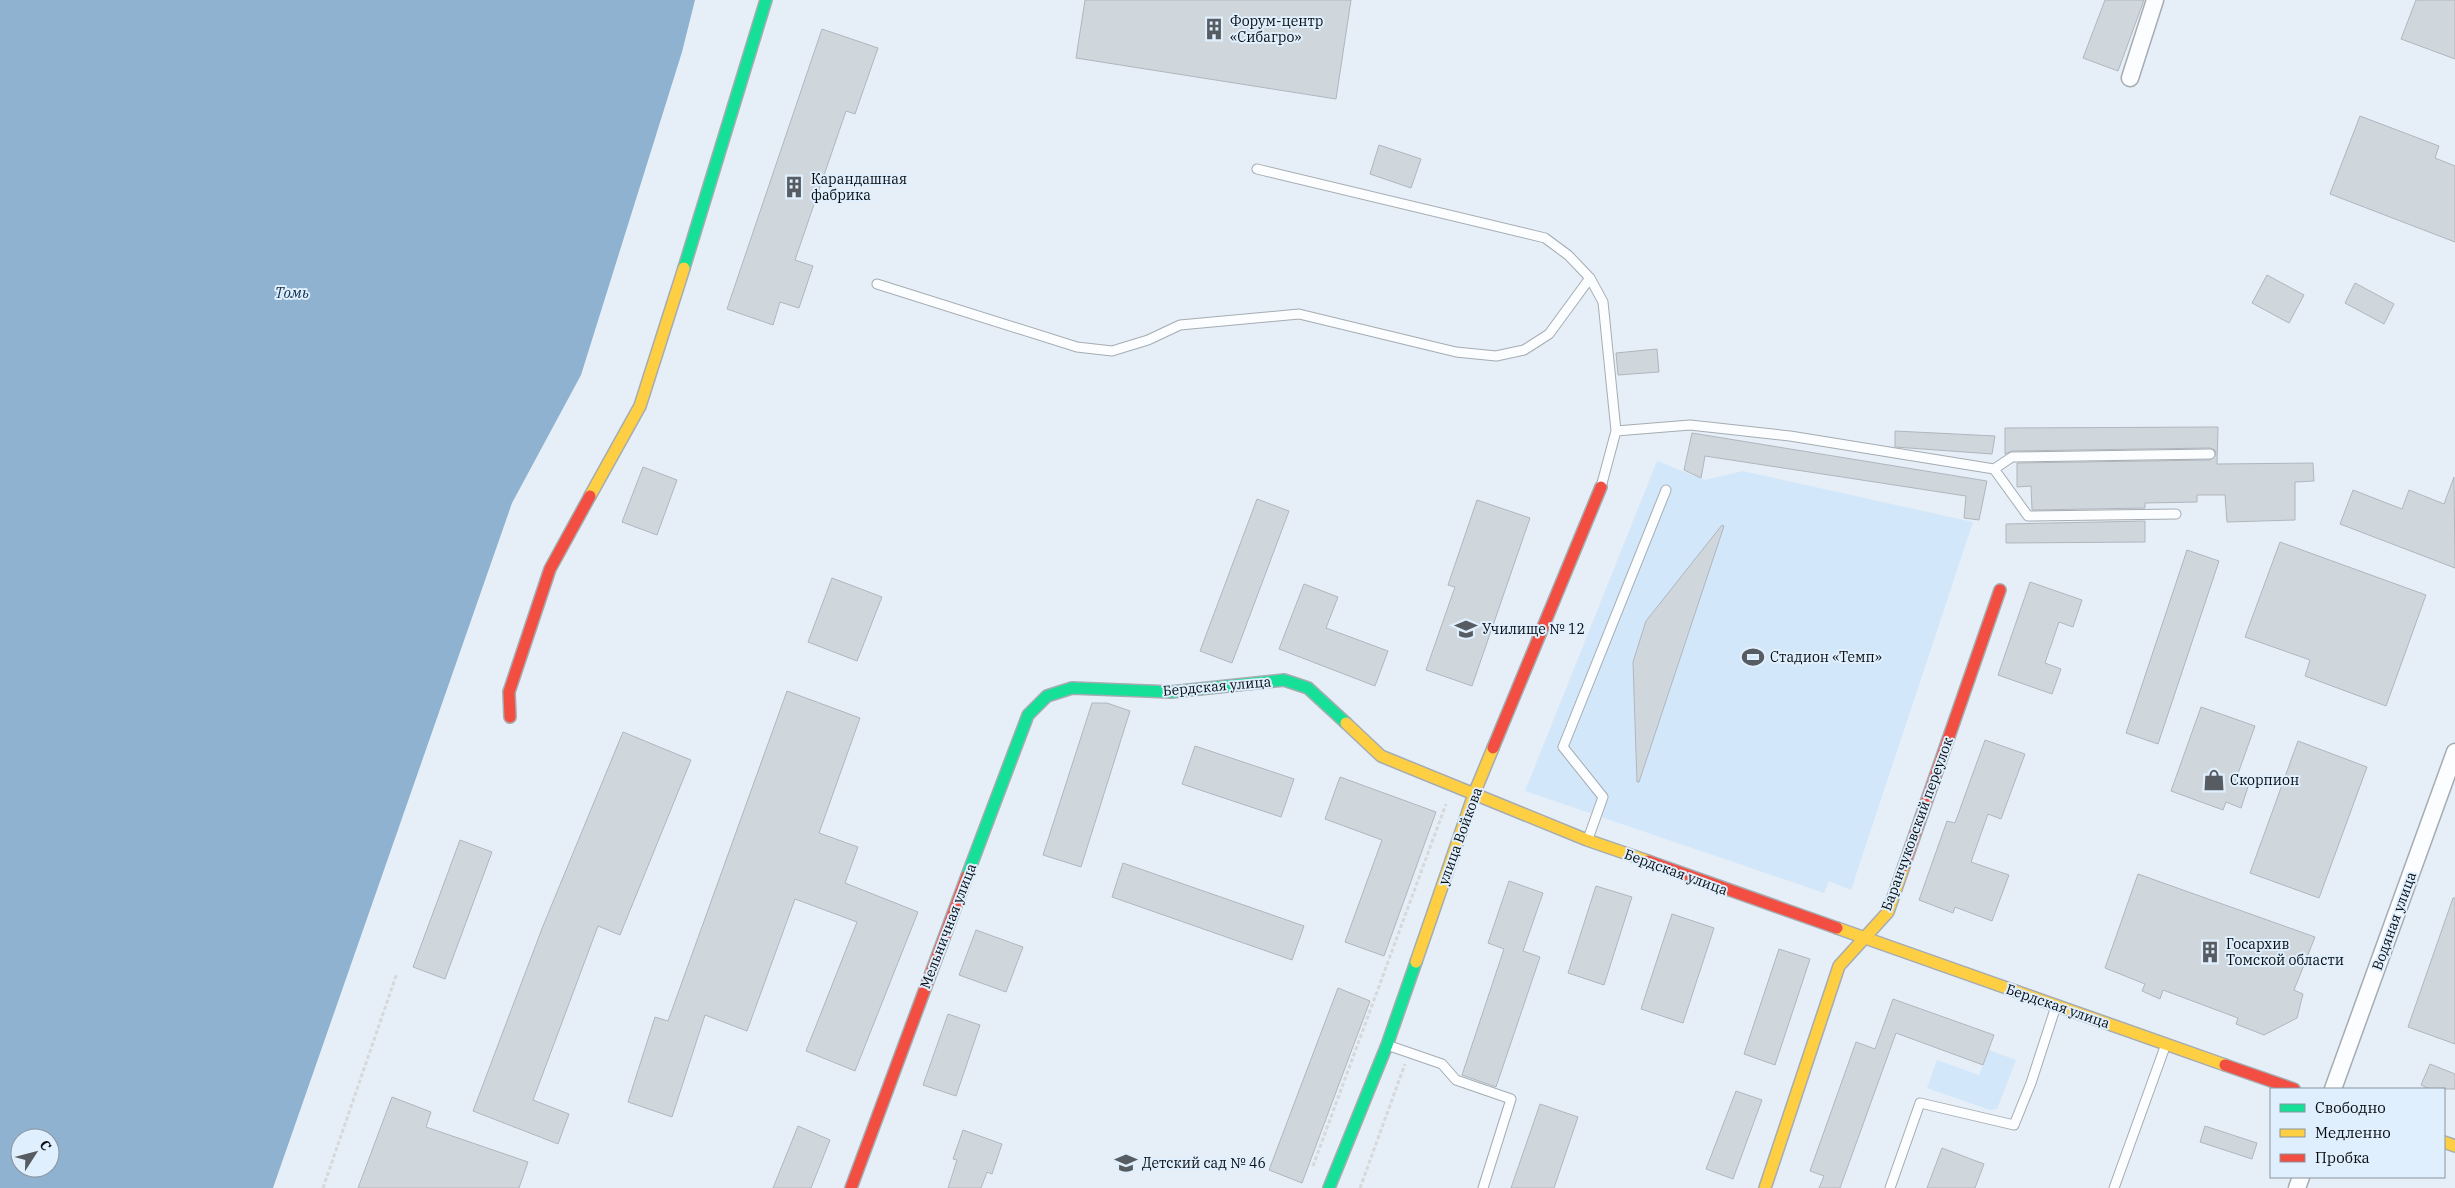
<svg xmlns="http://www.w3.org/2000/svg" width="2455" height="1188" viewBox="0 0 2455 1188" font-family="'IBM Plex Serif',serif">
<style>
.green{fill:#d3e7fa}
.water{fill:#8fb2d0;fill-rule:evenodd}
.building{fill:#cfd6dc;stroke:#b0b6bd}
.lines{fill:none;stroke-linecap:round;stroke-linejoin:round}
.lane-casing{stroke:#a5acb2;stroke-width:11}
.street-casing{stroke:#a5acb2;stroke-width:19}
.fast-casing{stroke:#a5acb2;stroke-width:14}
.slow-casing{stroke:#a5acb2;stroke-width:14}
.jam-casing{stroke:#a5acb2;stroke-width:14}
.path{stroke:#d6d8da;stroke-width:3;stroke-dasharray:4 2.5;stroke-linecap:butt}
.lane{stroke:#fbfdfe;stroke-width:9}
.street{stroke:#fbfdfe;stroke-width:16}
.fast{stroke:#16e098;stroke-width:11}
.slow{stroke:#ffcf43;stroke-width:11}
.jam{stroke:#f24e42;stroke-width:11}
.labels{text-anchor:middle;stroke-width:4;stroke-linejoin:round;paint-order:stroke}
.poi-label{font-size:14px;fill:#080d11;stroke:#e0effd;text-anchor:start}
.street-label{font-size:14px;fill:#080d11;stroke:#e0effd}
.water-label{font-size:15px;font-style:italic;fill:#0d314d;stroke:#e0effd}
</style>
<rect width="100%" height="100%" fill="#e6eff7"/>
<!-- green -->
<path class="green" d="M1657,461L1705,480L1743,471L1973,522L1851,890L1829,881L1824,893L1525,791Z
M1989,1050L2016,1060L1997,1109L1990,1110L1927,1088L1937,1060L1979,1075Z"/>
<!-- water -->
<path class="water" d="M0,0H695L682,52L581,375L512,503L273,1188H0ZM20,1138H50V1168H20Z"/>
<!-- building -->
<path class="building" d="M1085,0H1351L1336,99L1076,58Z
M2105,0H2144L2118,71L2083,58Z
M2416,0H2455V59L2401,39Z
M822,29L878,48L855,114L846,111L795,260L813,266L799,308L780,302L773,325L727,309Z
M2360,116L2439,146L2435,158L2455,166V242L2330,194Z
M1379,145L1421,159L1411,188L1370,174Z
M2267,275L2304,295L2289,323L2252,303Z
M2355,283L2394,304L2384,324L2345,303Z
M1657,349L1659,372L1618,375L1616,353Z
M2218,427L2217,464L2313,463L2314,481L2295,482V520L2227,522L2225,495H2197V502L2145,503V508L2032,510L2031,486L2017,487V463L2210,460L2216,454L2215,450L2210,448L2012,451L2005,454V428Z
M1895,431L1995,436L1992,454L1895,447Z
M1692,433L1987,481L1979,520L1964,518L1966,496L1705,456L1701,478L1684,470Z
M643,467L677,480L657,535L622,522Z
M2454,477L2455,568L2340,524L2353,490L2402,509L2409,490L2444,504Z
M1257,499L1289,511L1232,663L1200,651Z
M1477,500L1530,518L1472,686L1426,670L1455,587L1448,585Z
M2145,521V542L2006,543V524Z
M1722,525L1724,526L1639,782H1637L1633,662L1646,621Z
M2280,542L2426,595L2386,706L2305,676L2310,660L2245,637Z
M2187,550L2219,561L2158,744L2126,733Z
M832,578L882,597L857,661L808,642Z
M2030,582L2082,600L2073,627L2059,622L2045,663L2061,669L2052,694L1998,675Z
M1304,584L1338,597L1326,628L1388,651L1375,686L1279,649Z
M787,691L860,718L819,833L858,847L845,883L918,912L855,1071L806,1051L857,922L795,899L747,1031L705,1015L672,1117L628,1102L655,1017L668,1021Z
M1092,703H1107L1130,711L1081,867L1043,855Z
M2201,707L2255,726L2235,782L2248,787L2241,808L2226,802L2223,810L2171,791Z
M623,732L691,760L620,935L598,926L533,1100L569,1114L558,1144L473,1111L543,926Z
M1985,740L2025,754L2001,819L1988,814L1971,862L2009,875L1992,921L1955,907L1953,913L1919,900L1947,821L1955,823Z
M2298,741L2367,767L2319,898L2250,873Z
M1195,746L1294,779L1281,817L1182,784Z
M1340,777L1436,812L1384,956L1345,942L1382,840L1325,819Z
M460,840L492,852L445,979L413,967Z
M1123,863L1304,926L1292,960L1112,897Z
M2138,874L2315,937L2294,990L2303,994L2297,1018L2264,1035L2236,1024L2238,1018L2163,990L2160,999L2142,991L2145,984L2105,968Z
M1509,881L1543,893L1523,951L1540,957L1496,1087L1462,1075L1504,949L1488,943Z
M1596,886L1632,897L1604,985L1568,973Z
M2453,898H2455V1044L2408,1027Z
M1672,914L1714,928L1683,1023L1641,1009Z
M976,930L1023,947L1006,992L959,975Z
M1779,949L1810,959L1775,1065L1744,1054Z
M1338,988L1370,1001L1302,1183L1269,1170Z
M1893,999L1994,1035L1983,1065L1896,1033L1840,1188H1819L1824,1176L1810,1171L1856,1042L1875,1049Z
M948,1014L980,1025L956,1096L923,1085Z
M2430,1064L2455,1074V1089H2430L2421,1085Z
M1736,1091L1762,1100L1733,1179L1706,1169Z
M392,1097L431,1112L426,1127L528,1162L519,1188H358Z
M1540,1104L1578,1117L1554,1188H1511Z
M798,1126L830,1140L811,1188H773Z
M2205,1126L2257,1143L2252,1159L2200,1142Z
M963,1130L1002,1144L992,1174L987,1172L981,1188H948L957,1160L953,1159Z
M1942,1148L1984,1164L1975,1188H1927Z"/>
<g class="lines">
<!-- lane casing -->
<g class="lane-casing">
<path id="lane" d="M1257,169L1545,238L1568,255L1590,278L1603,302L1616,431L1601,487
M877,284L1077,347L1112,351L1148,340L1180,325L1299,314L1456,352L1496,356L1524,350L1549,334L1590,278
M1616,431L1690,425L1790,436L1994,469L2012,457L2210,454
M1994,469L2028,516L2176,514
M1588,839L1603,797L1563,747L1666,490
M1387,1045L1442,1064L1456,1080L1511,1099L1483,1188
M1890,1188L1920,1103L2014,1125L2031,1083L2056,1006
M2114,1188L2166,1044"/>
</g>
<!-- street casing -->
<g class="street-casing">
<path id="street" d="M2130,78L2155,0
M2333,1089L2455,752
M2297,1188L2301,1177"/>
</g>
<!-- fast casing -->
<g class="fast-casing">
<path id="fast" d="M684,268L766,0
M967,876L1028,715L1047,696L1072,688L1171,692L1284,680L1308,688L1346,723
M1329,1188L1387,1045L1416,962"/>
</g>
<!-- slow casing -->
<g class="slow-casing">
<path id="slow" d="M590,496L640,406L684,268
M1346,723L1381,756L1587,840L1648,861
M1837,928L2225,1065
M1416,962L1474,794L1493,748
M2444,1142L2455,1146
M1765,1188L1839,966L1888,912L1904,866"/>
</g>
<!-- jam casing -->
<g class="jam-casing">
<path id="jam" d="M510,717L509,692L550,569L590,496
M1493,748L1601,487
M1648,861L1837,928
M1904,866L2000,590
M2225,1065L2294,1089
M851,1188L967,876"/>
</g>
<!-- path -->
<path class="path" d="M1313,1166L1446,804
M323,1188L397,973
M1360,1188L1405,1064"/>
<!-- lane -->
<use href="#lane" class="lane"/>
<!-- street -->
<use href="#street" class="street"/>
<!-- fast -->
<use href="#fast" class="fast"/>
<!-- slow -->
<use href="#slow" class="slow"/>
<!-- jam -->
<use href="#jam" class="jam"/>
</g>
<!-- icons -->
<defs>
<g id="building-bare" transform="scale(1.725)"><path d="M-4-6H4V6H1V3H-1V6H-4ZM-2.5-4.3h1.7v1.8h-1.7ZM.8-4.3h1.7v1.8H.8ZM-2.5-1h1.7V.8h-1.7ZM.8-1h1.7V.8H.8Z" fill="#565c62" stroke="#e0effd" stroke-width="2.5" paint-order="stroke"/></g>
<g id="university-bare" transform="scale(1.725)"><path d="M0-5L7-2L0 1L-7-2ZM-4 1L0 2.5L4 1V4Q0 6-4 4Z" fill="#565c62" stroke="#e0effd" stroke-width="2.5" paint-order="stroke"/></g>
<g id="stadium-bare" transform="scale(1.725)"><path d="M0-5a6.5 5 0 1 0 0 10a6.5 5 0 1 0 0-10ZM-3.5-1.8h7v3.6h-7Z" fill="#565c62" stroke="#e0effd" stroke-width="2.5" paint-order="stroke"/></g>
<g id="shop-bare" transform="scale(1.725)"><path d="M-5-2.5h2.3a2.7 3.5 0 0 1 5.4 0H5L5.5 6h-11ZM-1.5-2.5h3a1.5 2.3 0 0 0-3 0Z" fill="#565c62" stroke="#e0effd" stroke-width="2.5" paint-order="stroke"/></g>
<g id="school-bare" transform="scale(1.725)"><path d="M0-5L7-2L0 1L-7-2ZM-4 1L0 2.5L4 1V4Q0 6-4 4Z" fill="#565c62" stroke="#e0effd" stroke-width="2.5" paint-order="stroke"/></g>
</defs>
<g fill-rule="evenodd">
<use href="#building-bare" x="1214" y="29"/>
<use href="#building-bare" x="794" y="187"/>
<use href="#university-bare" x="1466" y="629"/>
<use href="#stadium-bare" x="1753" y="657"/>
<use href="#shop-bare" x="2214" y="780"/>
<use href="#building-bare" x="2210" y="952"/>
<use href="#school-bare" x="1126" y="1163"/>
</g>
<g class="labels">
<!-- poi labels -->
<g class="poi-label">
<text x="1230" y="26">Форум-центр<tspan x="1230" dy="16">«Сибагро»</tspan></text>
<text x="811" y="184">Карандашная<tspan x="811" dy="16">фабрика</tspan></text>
<text x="1482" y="634">Училище № 12</text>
<text x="1770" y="662">Стадион «Темп»</text>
<text x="2230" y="785">Скорпион</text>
<text x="2226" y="949">Госархив<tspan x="2226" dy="16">Томской области</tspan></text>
<text x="1142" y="1168">Детский сад № 46</text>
</g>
<!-- street labels -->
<g class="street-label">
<text transform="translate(1217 686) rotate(-5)" y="5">Бердская улица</text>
<text transform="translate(1917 824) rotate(-70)" y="5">Баранчуковский переулок</text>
<text transform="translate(1460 836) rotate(-70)" y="5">улица Войкова</text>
<text transform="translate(1676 872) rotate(20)" y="5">Бердская улица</text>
<text transform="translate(2394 921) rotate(-70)" y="5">Водяная улица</text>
<text transform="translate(948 926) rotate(-69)" y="5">Мельничная улица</text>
<text transform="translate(2058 1006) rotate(19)" y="5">Бердская улица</text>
</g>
<!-- water labels -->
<g class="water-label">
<text x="292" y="298">Томь</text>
</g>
</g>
<!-- legend -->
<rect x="2270" y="1088" width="175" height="90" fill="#e0effd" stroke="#8a959f"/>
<rect x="2280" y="1104" width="25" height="8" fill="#16e098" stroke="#8a959f"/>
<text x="2315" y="1113" font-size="15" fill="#080d11">Свободно</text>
<rect x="2280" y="1129" width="25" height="8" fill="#ffcf43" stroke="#8a959f"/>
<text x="2315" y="1138" font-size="15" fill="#080d11">Медленно</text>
<rect x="2280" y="1154" width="25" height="8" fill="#f24e42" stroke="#8a959f"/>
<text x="2315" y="1163" font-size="15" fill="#080d11">Пробка</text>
<!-- north arrow -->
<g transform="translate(35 1153) rotate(54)"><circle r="24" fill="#e0effd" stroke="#8a959f"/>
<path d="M0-4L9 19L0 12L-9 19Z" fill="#565c62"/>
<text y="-8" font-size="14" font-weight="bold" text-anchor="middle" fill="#080d11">С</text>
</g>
</svg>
